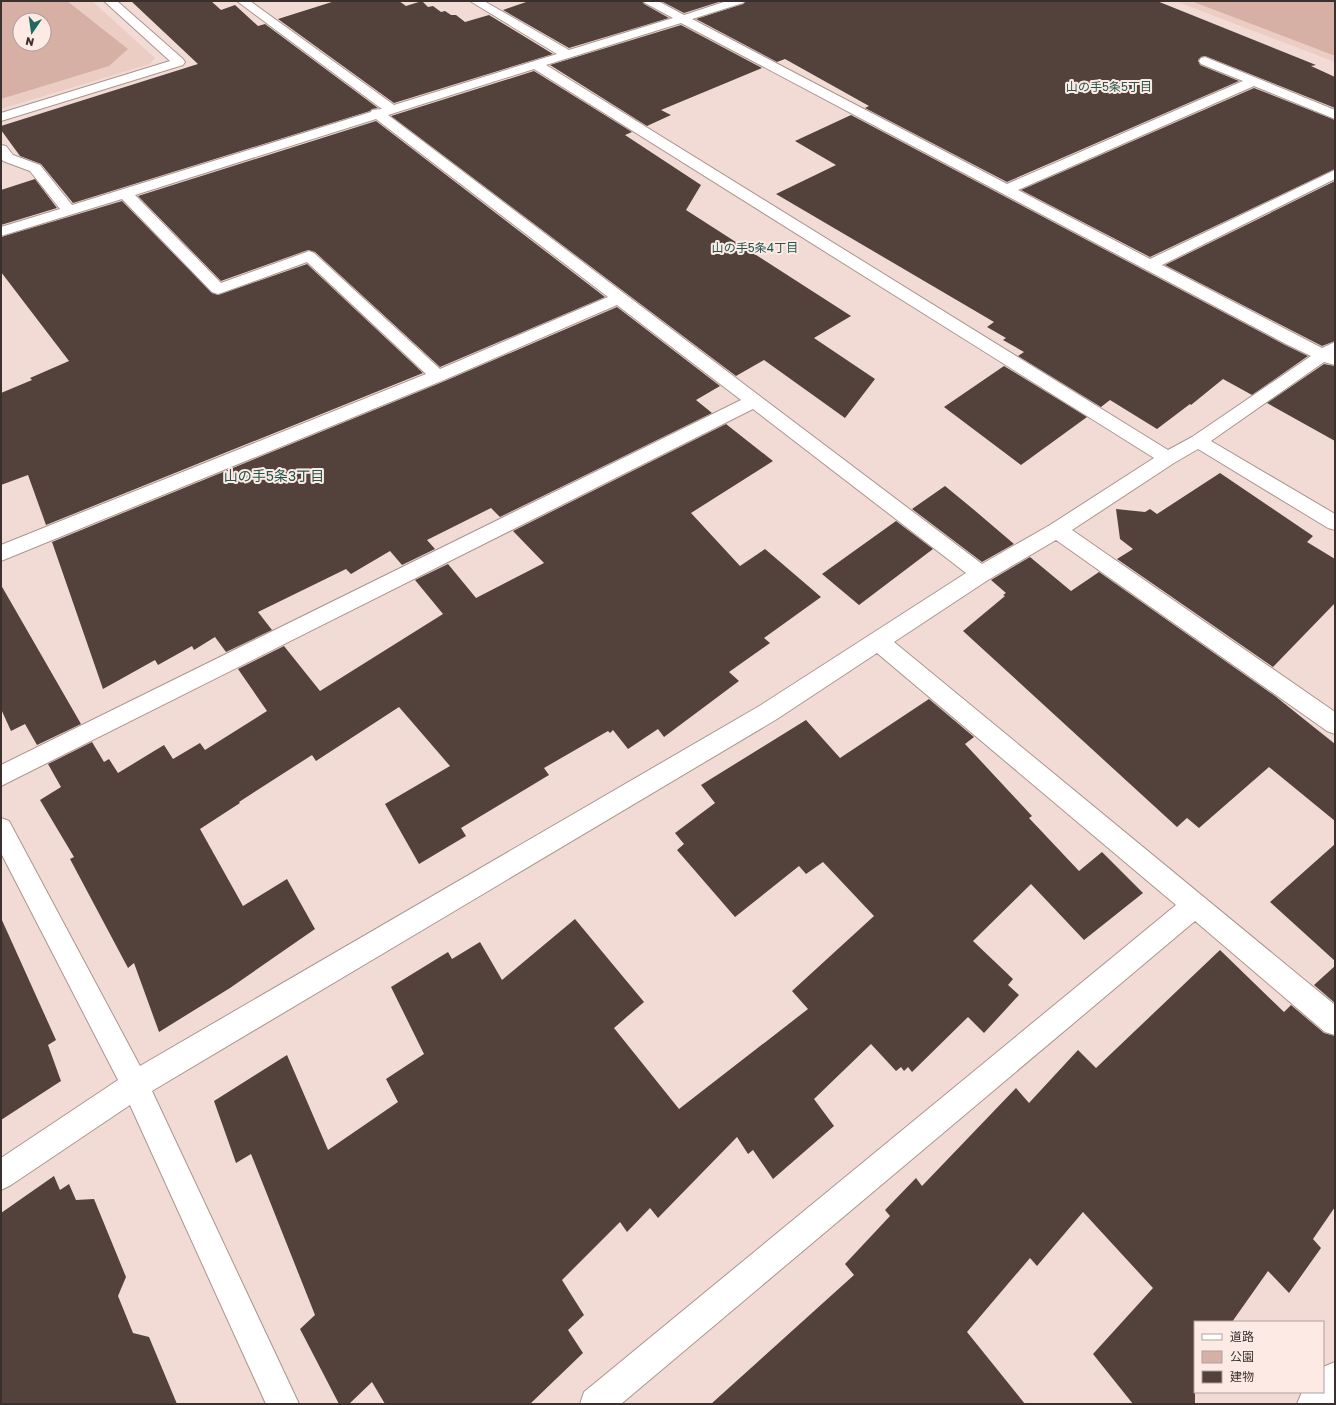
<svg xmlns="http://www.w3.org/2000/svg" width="1336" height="1405" viewBox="0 0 1336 1405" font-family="'Golos Text','Noto Sans JP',sans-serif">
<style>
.built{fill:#eccdc4;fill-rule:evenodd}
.green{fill:#d6afa5;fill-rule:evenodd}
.building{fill:#53413b}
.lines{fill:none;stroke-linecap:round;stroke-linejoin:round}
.minor-casing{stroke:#aa958f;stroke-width:2}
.minor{fill:#fff;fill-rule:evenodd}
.labels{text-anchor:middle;stroke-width:4;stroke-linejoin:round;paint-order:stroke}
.far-neighbourhood-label{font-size:12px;fill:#20574e;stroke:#fdeae5}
.neighbourhood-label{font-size:14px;fill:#20574e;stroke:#fdeae5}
</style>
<rect width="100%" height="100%" fill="#f3dbd5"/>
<!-- built -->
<path class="built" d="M1,1H92L155,58L150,64L1,109ZM20,20H44V44H20Z
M1175,1H1335V62Z"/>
<!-- green -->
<path class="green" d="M1,1H67L128,49L109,66L1,99ZM20,20H44V44H20Z
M1191,1H1335V55H1333Z"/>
<!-- building -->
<path class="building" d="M131,1H211L221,10L235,5L258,26L265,24L378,108L372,109L370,111L73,203L41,164L20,156L1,130V126L198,64Z
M335,1H399L406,6L422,1L428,7L433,6L441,12L445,11L451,15H456L465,22L489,15L553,54L394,103L278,19Z
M529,1H642L644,4L669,18L569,48L503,10Z
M661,1H722L684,13Z
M746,1H1157L1316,65L1311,66L1335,77V108L1205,56L1201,57L1198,60L1200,65L1239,81L1007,182L865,108L869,106L785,59L777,62L696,19L743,4Z
M681,25L762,68L661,110L671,115L647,126L550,65Z
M534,71L632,132L625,135L701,185L686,210L851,316L814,338L875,379L845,418L764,360L736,376L391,116Z
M1254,88L1335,120V169L1150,257L1021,190Z
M851,115L1285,345L1308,356L1252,395L1223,379L1191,405L1190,404L1157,429L1110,400L1101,407L1018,356L1024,352L1003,340L1006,338L987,327L994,322L776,194L836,165L795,141Z
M376,121L605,297L440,367L315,252L308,250L221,281L138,196Z
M35,179L57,208L1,225V190Z
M1335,181V341L1322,346L1165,265Z
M122,201L212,293L218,295L307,264L423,373L46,525L28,475L1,485V393L32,380L30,378L69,361L1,272V237Z
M617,307L720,386L696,400L712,413L500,517L491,508L427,540L435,549L402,565L390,551L351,574L346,569L258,612L272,630L226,652L215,637L194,650L192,646L158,665L155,660L103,689L52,542L445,381Z
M1324,364L1335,366V441L1267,403Z
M1004,366L1087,417L1021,465L944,407Z
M726,424L773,461L691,513L740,566L765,549L821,597L764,638L770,643L729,672L739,681L664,737L658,729L628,749L613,730L610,733L608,731L544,768L549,775L461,828L466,836L419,864L385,804L450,766L399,707L316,761L312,755L239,802L240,803L200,829L243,906L287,879L315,929L230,988L159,1032L134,963L128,968L70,859L74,857L40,800L61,787L48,764L92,742L104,762L109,759L118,773L164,745L173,759L200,743L205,750L267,711L238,669L284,646L320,691L443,614L415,580L448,564L476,598L544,563L513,531Z
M1220,473L1313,536L1307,542L1335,559V603L1273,667L1117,559L1133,549L1120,539L1116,509L1145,512L1150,509L1157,514Z
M945,486L973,509L1014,544L982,562L912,509Z
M896,521L933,549L859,605L822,574Z
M1030,557L1071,591L1099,572L1275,696L1335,744V821L1269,767L1199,828L1187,818L1177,827L963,631L1005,596L1003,595L1006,593L991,580Z
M1,585L81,724L37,745L25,724L11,731L1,709Z
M929,699L974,737L965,744L1032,816L1029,818L1079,871L1102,852L1143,893L1084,940L1031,884L973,941L1013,979L1008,985L1019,995L984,1033L968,1017L912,1072L908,1067L904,1071L901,1067L896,1071L871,1044L814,1099L834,1126L773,1179L753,1150L748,1154L737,1137L658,1218L650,1208L627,1232L620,1222L562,1280L584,1315L568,1330L583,1353L530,1404H385L372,1382L349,1404H339L300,1329L315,1315L251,1154L236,1163L214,1101L287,1055L328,1150L398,1102L386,1079L424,1054L391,987L448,952L452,959L480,942L502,980L575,919L644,1002L614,1028L679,1109L808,1009L792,991L874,916L823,862L806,874L799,866L735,917L677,850L684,844L675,833L715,803L701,785L806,720L840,758Z
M1335,844V961L1270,902Z
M1,918L56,1040L48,1045L61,1081L1,1120Z
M1220,950L1284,1012L1291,1005L1324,1033L1335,1036V1207L1313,1239L1321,1248L1289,1293L1268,1271L1232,1322H1195V1404H1133L1093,1354L1153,1288L1083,1212L1037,1266L1030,1258L967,1332L1025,1404H711L854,1275L845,1264L890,1216L885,1210L916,1178L922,1186L1016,1088L1029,1103L1078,1050L1096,1068Z
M1335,966V1003L1314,985Z
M54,1176L60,1190L69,1184L76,1200L94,1199L126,1277L118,1296L133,1333L149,1337L177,1404H1V1213Z"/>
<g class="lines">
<!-- minor casing -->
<g class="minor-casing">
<path id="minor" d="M104,1H117L183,59L185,62L183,65L1,121V113L170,61Z
M237,1H250L394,105L557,54L470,1H484L569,50L673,18L645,3L643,1H658L684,15L727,1H745L743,3L692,19L1007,184L1243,81L1201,64L1199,61L1201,58L1205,57L1335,110V119L1254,86L1018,190L1150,259L1335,170V179L1162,265L1322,348L1335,342V365L1324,362L1211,441L1335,514V530L1328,528L1198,449L1174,463L1072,530L1335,712V734L1327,731L1056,540L988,580L894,642L1335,1005V1035L1325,1032L1195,921L621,1404H580L584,1392L1176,905L877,653L777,719L152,1091L299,1404H266L130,1105L11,1185L1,1190V1158L118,1080L1,853V818L9,821L140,1066L761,705L966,573L753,409L1,786V765L741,400L617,305L444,380L1,561V545L426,374L307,262L224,292L218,294L212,292L122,199L1,236V227L60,209L30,171L3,161L1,158V145L6,146L13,155L40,165L72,205L371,112L372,110L382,109ZM681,23L1286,344L1311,356L1192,437L1168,450L546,65ZM534,69L1154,458L1050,525L982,564L388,115ZM376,119L608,297L440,369L314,253L309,251L304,253L221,283L135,195Z
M1335,1362L1334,1404H1297L1302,1392H1323V1367Z"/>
</g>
<!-- minor -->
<use href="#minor" class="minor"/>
</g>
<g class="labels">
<!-- far-neighbourhood labels -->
<g class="far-neighbourhood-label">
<text x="1109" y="91">山の手5条5丁目</text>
<text x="755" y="252">山の手5条4丁目</text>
</g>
<!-- neighbourhood labels -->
<g class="neighbourhood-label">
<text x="274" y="481">山の手5条3丁目</text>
</g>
</g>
<!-- border -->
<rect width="1336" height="1405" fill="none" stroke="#3a312e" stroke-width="4"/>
<!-- legend -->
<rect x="1194" y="1321" width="130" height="72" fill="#fdeae5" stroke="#afa09c"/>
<rect x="1202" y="1334" width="20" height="6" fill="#ffffff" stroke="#afa09c"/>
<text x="1230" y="1341" font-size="12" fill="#3a312e">道路</text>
<rect x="1202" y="1351" width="20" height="12" fill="#d6afa5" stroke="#afa09c"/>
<text x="1230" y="1361" font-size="12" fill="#3a312e">公園</text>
<rect x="1202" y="1371" width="20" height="12" fill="#53413b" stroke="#afa09c"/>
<text x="1230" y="1381" font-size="12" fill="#3a312e">建物</text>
<!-- north arrow -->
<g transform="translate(32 32) rotate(193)"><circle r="19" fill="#fdeae5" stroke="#afa09c"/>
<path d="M0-3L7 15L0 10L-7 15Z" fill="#22695d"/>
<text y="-6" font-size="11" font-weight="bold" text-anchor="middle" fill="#3a312e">N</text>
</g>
</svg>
